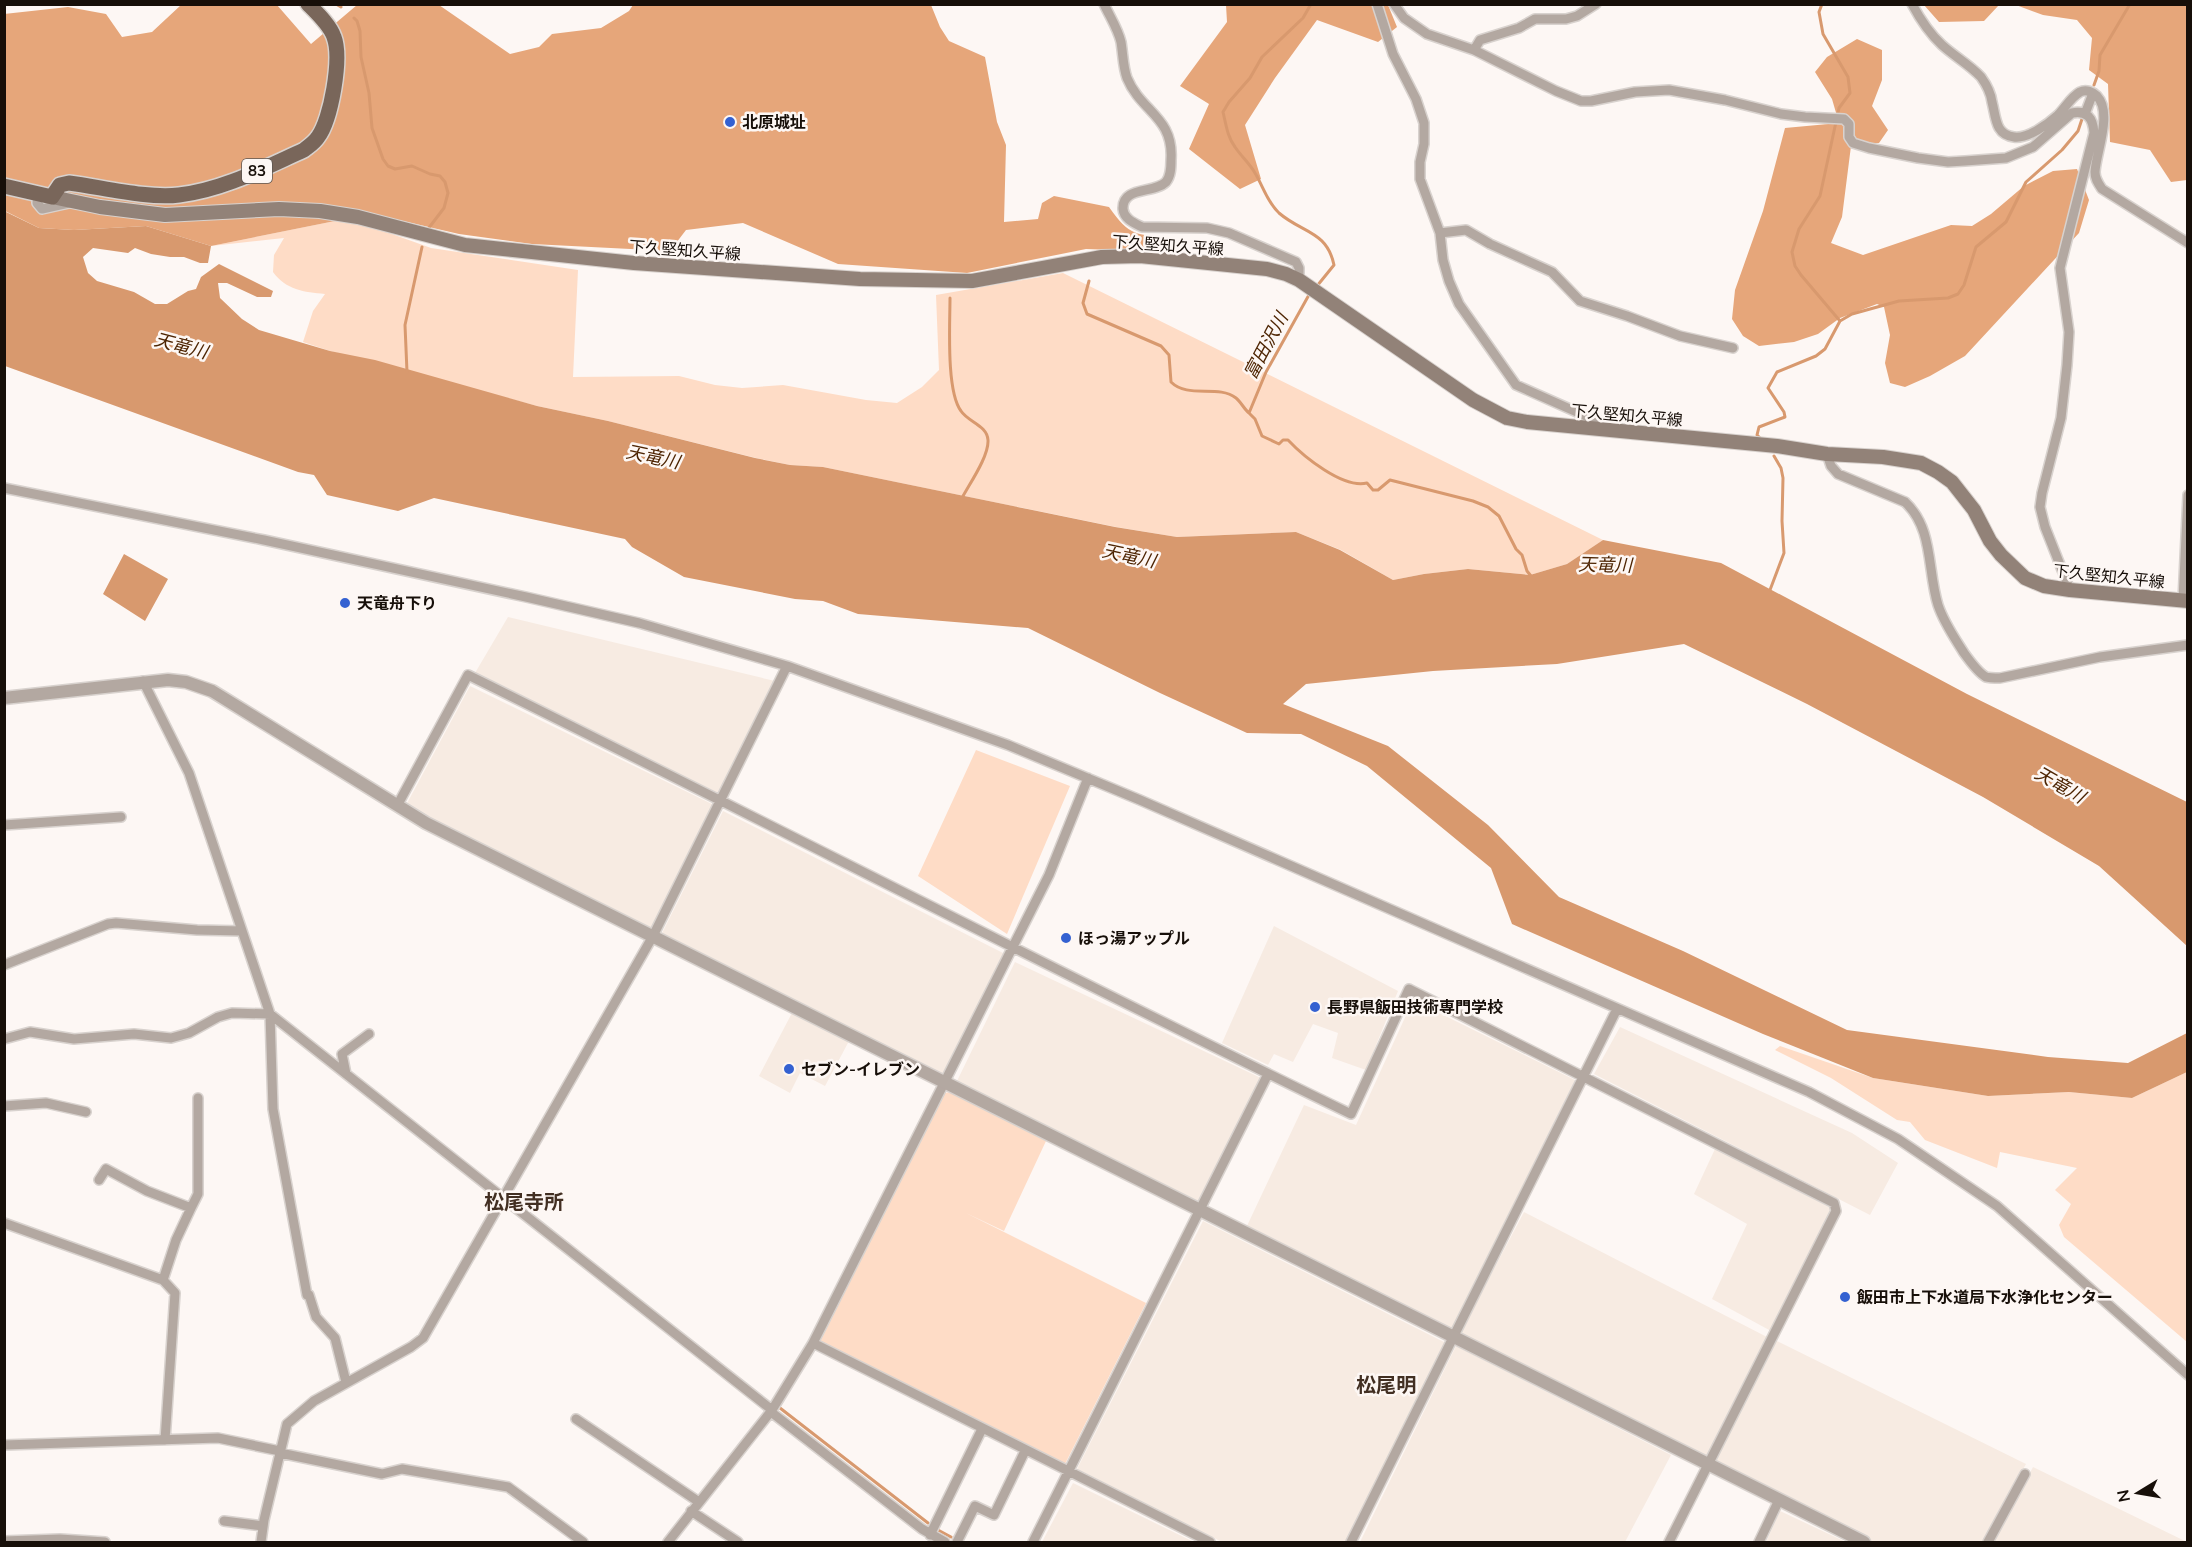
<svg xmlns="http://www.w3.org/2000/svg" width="2192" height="1547" viewBox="0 0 2192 1547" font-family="Mulish,'Noto Sans JP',sans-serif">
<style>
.built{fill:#f7ebe2}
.green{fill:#fedcc6}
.forest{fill:#e6a67a}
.water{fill:#d8996e}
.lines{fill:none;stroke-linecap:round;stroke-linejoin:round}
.stream{stroke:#d8996e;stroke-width:3}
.minor-casing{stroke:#d8d2ce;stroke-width:12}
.tertiary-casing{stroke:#d8d2ce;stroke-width:15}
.secondary-casing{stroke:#d8d2ce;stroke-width:16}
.primary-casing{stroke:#d8d2ce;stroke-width:18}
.minor{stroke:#b3a8a1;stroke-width:9}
.tertiary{stroke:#b3a8a1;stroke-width:12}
.secondary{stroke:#928278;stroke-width:14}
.primary{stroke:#79665a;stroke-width:15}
.poi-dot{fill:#3461d1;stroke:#fdf7f4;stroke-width:2}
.labels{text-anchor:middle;stroke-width:5;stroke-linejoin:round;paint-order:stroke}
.shield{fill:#fdf7f4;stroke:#5c5550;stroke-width:1.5}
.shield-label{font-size:15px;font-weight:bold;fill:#170f09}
.poi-label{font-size:16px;font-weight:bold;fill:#170f09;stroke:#fdf7f4;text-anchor:start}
.street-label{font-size:16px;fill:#170f09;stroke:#fdf7f4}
.water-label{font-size:18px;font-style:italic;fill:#4e2503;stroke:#fdf7f4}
.quarter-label{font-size:20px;font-weight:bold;fill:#422f22;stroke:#fdf7f4}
</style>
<rect width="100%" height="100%" fill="#fdf7f4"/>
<!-- built -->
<path class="built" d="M508,617L775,681L720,794L475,673Z
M470,686L714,805L651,929L405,807Z
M723,811L1005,954L942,1075L661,935Z
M1274,926L1398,991L1366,1070L1332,1058L1338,1033L1313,1024L1293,1062L1274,1054L1268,1065L1222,1043Z
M1015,962L1261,1078L1197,1204L957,1081Z
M1413,1000L1575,1080L1451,1331L1246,1228L1304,1105L1356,1125Z
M793,1011L849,1041L825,1086L800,1073L790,1093L759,1076Z
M1620,1027L1852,1133L1898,1163L1870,1215L1594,1074Z
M1715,1149L1831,1208L1771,1331L1712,1299L1747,1224L1694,1194Z
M1524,1212L1767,1337L1706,1460L1459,1335Z
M1203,1221L1446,1343L1346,1542H1222L1077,1469Z
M1775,1340L2026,1464L1984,1542H1873L1715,1463Z
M1456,1346L1671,1455L1625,1542H1360Z
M2033,1467L2187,1542H1994Z
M1073,1483L1194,1542H1042Z
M1780,1511L1846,1542H1766Z"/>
<!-- green -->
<path class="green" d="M340,220L378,229L431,248L578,270L573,377L679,376L715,385L742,388L783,385L866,400L897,403L922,387L939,370L936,295L1063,273L1603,540L1567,564L1530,575L1468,569L1424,574L1393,580L1341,550L1296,532L1177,537L1116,527L823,467L790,465L756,458L608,421L537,406L330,351L303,342L313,311L325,294C304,292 286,290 273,272L274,255L284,238L211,246Z
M976,750L1070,786L1007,934L918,876Z
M1780,1046L1873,1078L1988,1096L2069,1092L2132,1098L2187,1072V1342L2064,1237L2059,1225L2071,1204L2055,1190L2077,1168L2000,1152L1997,1168L1925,1140L1910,1122L1897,1120L1831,1078L1775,1050Z
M951,1092L1046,1141L1004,1231L966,1213L1146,1303L1065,1464L820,1342L944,1093Z"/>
<!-- forest -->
<path class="forest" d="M181,5H277L311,44L357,5H439L510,54L539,47L552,34L601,28L629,11L633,5H931L940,27L949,41L985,57L997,122L1006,145L1004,222L1038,219L1042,203L1054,196L1109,207C1130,237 1136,234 1169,238V252L1086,249L967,273L838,264L743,223L686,230L670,251L532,244L459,234L364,212L340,220L211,246L146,226L74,230L39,228L5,211L4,14L68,7L106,14L122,37L152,32Z
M1226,5H1388L1397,27L1378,42L1317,20L1275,78L1245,125L1261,179L1240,189L1189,149L1209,104L1180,86L1227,22Z
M1924,5H1999L1984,21L1939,22Z
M2016,5H2187V180L2171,182L2150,150L2110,142L2108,84L2089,70L2092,38L2077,20L2043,15Z
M1857,39L1882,50V80L1872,106L1888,130L1879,143L1851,146L1842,217L1831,243L1863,255L1951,225L1972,226L1991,214L2024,186L2053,171L2077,169L2089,200L2079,233L1965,356L1930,376L1905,387L1890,383L1885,363L1890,335L1884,307L1877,304L1840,318L1818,334L1794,342L1759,346L1743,336L1732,319L1735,290L1763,211L1785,128L1839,123L1832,99L1815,72L1827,57Z"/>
<!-- water -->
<path class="water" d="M4,211L39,228L74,230L146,226L211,246L208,263H200L184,257H170L151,254L135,248L128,253L93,248L83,257L88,273L97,281L134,292L155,304H167L188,291L196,289L201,277L219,264L273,291L271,297H257L227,283H218L220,298L242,319L259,330L330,351L375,360L537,406L608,421L755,458L790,465L823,467L1115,527L1177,537L1296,532L1340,550L1393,580L1424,574L1468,569L1530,575L1567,564L1603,540L1721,563L1967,694L2187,802V946L2099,866L1983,797L1807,704L1684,644L1557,664L1433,671L1306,684L1283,704L1388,746L1488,825L1559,897L1683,951L1847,1030L2048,1057L2128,1063L2187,1033V1072L2132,1098L2069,1092L1988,1096L1873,1078L1763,1034L1512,924L1491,868L1367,766L1301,734L1247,733L1160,693L1028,628L858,614L823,601L795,599L684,577L632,547L625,539L434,498L398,511L327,495L314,475L298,472L5,366Z
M124,554L168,579L145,621L103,594Z"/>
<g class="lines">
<!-- stream -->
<path class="stream" d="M336,4L341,7
M1311,4L1303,18L1262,57L1250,78L1229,102L1223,112C1226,124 1227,136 1235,147C1241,156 1250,164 1255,173C1263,186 1267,202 1279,213C1302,233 1327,231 1334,265L1317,286
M1822,4L1819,12L1823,34L1848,77L1850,93L1839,108L1820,196L1799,229L1792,252L1795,266L1801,275L1840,321
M354,18L357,21L360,31L361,57L369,93L372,128L383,159L388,166L395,169L412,166L430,174L440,176L445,182L448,193L444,208L428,229
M2094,85L2099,71L2100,55L2130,4
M1089,281L1083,303L1087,314L1161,346L1169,355L1171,382C1188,399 1218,384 1236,398C1241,402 1244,409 1249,413
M1310,293L1266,372L1249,413L1255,419L1262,436L1279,444L1283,440H1288C1303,456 1343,489 1367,483L1373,490H1378L1390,480L1473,501L1488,507L1499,516L1516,549L1522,555L1527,571L1531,576
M950,298C950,324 946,391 961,411C968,422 987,425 988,440C989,456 970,483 962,498
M407,372L405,325L422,247
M1761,439L1757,435L1759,427L1785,417L1784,412L1768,388L1777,372L1816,356L1825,349L1840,321L1852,314L1899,301L1948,298L1958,294L1964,285L1976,247L2006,222L2026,182L2062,150L2078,131L2082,119
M1770,590L1784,553L1782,521L1783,478L1781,468L1774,456
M780,1408L928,1523
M938,1530L951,1537"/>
<!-- minor casing -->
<g class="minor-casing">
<path id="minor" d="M1104,4C1110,17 1118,29 1121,42C1123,54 1123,67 1127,78C1141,112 1174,117 1171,160C1171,167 1171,176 1166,182C1154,194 1122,186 1123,209C1124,219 1134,223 1142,227L1207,228L1229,233L1296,262L1299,268V280
M1377,4L1393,54L1416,99L1424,123V144L1420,162V179L1440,233L1443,260L1449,281L1459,304L1516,385L1597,421L1617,425
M1394,4L1404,18L1427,34L1474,50L1556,91L1581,101H1591L1635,92L1669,90L1725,100L1781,114L1805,117L1844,119L1849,124V137L1853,143L1869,148L1918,158L1948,162L1965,161L2006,158L2033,147L2072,113C2087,110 2093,118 2094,133L2060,268L2069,332L2067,365L2061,418L2042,493L2040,507L2045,527L2070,590
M1912,4C1920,19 1930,34 1942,45C1954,56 1970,65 1981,77C1986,84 1991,94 1992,102C1996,117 1995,135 2014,137C2028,139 2048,124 2058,115C2065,108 2071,97 2080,92C2086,89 2093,92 2097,96C2113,113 2096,152 2095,172C2095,179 2098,183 2102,189L2188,243
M1474,50L1480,40L1519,28L1535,19H1566L1577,16L1596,4
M2085,114L2093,93
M38,193L37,203L42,209L69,203
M1440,233L1466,230L1490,244L1552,272L1580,301L1627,316L1680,336L1733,348
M1827,454L1831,466L1838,474L1905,502C1934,529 1927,570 1938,605C1944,623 1954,637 1964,653C1969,660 1979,673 1986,677C1989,678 1996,678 2000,678L2100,657L2188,645
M4,488L264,540L526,597L639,623L787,666L1008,745L1140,800L1809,1092L1898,1139L1997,1206L2188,1375
M2183,600L2188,495
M143,681L189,773L270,1014L273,1109L307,1295H309L316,1317L335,1338L346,1382
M397,806L468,675C763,820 1055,971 1351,1114L1409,989L1834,1203L1836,1211L1669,1542
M4,825L121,817
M4,965L108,924L116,923L197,930L242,931
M4,1039L30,1032L74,1039L134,1034L171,1038L189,1033L218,1017L232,1013L270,1014L772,1410
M346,1074L342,1054L369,1034
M4,1106L46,1103L86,1112
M99,1180L106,1169L147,1191L191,1208L176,1240L163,1280
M191,1208L198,1194V1098
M4,1223L163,1280L175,1293L165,1440
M813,1343L1210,1542
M771,1412L922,1529L945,1542
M576,1419L699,1502
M4,1445L218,1438L280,1451
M280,1453L382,1474L402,1469L508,1487L583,1542
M691,1511L738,1542
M224,1521L263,1526
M930,1535L982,1429
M4,1541L60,1539L105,1542
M261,1542L264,1520L287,1424L314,1401L411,1347L423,1338L653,936L787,666
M668,1542L772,1410L813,1343L1049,875L1088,778
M957,1542L975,1506L994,1515L1025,1451
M1033,1542L1268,1074
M1351,1542L1617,1009
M1759,1542L1779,1500
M1988,1542L2025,1474"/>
</g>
<!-- tertiary casing -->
<g class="tertiary-casing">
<path id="tertiary" d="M4,698L168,680L186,682L212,691L426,823L1864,1542"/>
</g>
<!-- secondary casing -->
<g class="secondary-casing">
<path id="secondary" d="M52,197L100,207L165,215L279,209L320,211L358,217L465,245L634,263L860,279L972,281L1102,257L1140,256L1267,269L1286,274L1299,280L1473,400L1507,418L1527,422L1777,446L1827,454L1883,457L1921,463L1938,472L1952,482L1974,510L1990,541L2001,555L2025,578L2044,586L2070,590L2188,601"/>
</g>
<!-- primary casing -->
<g class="primary-casing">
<path id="primary" d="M4,186L52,197L60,185L69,183C101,187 148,199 179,195C223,190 264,168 304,150C309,146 314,143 318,137C331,120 342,58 334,37C330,25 317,13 308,4"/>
</g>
<!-- minor -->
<use href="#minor" class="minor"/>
<!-- tertiary -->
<use href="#tertiary" class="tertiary"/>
<!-- secondary -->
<use href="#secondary" class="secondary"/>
<!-- primary -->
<use href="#primary" class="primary"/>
</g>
<!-- markers -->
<g class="poi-dot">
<circle cx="730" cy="122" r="6"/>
<circle cx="345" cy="603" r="6"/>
<circle cx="1066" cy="938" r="6"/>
<circle cx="1315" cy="1007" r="6"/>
<circle cx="789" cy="1069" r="6"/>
<circle cx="1845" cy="1297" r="6"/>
</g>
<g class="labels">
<!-- shield labels -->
<rect class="shield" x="242" y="159" width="30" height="24" rx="4.5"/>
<g class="shield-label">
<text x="257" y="176">83</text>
</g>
<!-- poi labels -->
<g class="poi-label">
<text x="742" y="128">北原城址</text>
<text x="357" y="609">天竜舟下り</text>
<text x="1078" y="944">ほっ湯アップル</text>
<text x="1327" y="1013">長野県飯田技術専門学校</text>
<text x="801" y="1075">セブン-イレブン</text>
<text x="1857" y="1303">飯田市上下水道局下水浄化センター</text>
</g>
<!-- street labels -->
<g class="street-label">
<text transform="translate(1168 245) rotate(4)" y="6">下久堅知久平線</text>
<text transform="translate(685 250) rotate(4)" y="6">下久堅知久平線</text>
<text transform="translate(1627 415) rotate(5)" y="6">下久堅知久平線</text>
<text transform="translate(2109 576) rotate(6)" y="6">下久堅知久平線</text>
</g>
<!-- water labels -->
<g class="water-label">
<text transform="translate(181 346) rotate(15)" y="6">天竜川</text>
<text transform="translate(1266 346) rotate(-62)" y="6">富田沢川</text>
<text transform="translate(653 457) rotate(12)" y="6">天竜川</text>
<text transform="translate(1129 556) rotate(12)" y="6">天竜川</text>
<text transform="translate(1605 565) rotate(1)" y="6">天竜川</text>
<text transform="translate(2060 785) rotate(30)" y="6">天竜川</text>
</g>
<!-- quarter labels -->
<g class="quarter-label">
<text x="524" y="1209">松尾寺所</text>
<text x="1386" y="1392">松尾明</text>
</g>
</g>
<!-- border -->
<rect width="2192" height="1547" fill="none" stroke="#170f09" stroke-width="12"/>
<!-- north arrow -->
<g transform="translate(2138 1493) rotate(259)" stroke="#fdf7f4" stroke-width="4.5" paint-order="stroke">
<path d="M0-4.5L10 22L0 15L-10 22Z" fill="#170f09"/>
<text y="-9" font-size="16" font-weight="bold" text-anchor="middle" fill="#170f09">N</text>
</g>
</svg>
